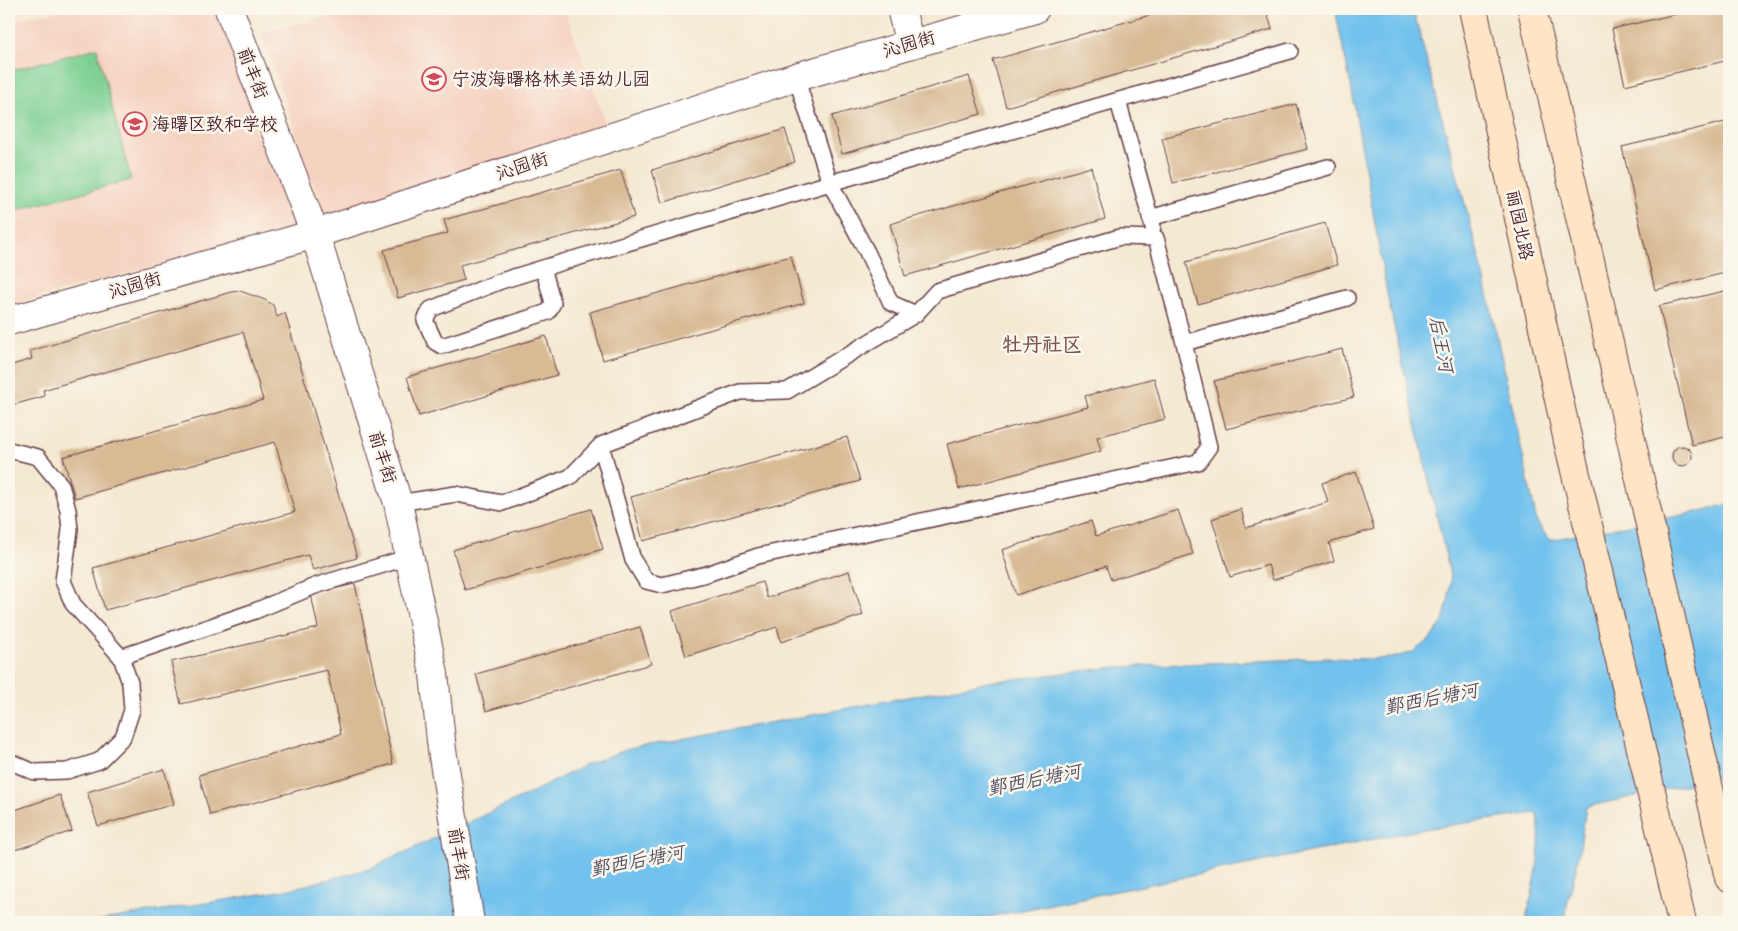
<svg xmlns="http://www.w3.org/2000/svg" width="1738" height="931" viewBox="0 0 1738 931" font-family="Pangolin,'LXGW WenKai TC',sans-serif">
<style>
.built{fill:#f5d3c1}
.green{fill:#7acf92;stroke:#62775e}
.water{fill:#72c2ed;stroke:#5e708c}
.building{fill:#d8ba94}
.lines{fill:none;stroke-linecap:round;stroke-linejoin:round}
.service-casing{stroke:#643d44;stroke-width:18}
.minor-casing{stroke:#643d44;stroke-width:30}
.secondary-casing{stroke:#643d44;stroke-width:30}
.service{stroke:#fff;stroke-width:15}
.minor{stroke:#fff;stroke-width:28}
.secondary{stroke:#fde5c5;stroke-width:28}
.secondary-bridge-casing{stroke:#643d44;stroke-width:30;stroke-linecap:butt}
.secondary-bridge{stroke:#fde5c5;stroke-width:28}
.labels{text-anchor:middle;stroke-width:5;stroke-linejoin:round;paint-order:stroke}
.street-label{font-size:18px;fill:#4a1f2b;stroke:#fbf7ec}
.poi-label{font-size:18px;fill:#4a1f2b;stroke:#fbf7ec;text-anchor:start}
.water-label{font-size:19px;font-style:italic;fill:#565065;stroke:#fbf7ec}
.quarter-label{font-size:20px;font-weight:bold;fill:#7c5550;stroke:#fbf7ec}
</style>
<rect width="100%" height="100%" fill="#fbf7ec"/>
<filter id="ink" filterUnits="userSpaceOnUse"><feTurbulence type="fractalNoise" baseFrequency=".02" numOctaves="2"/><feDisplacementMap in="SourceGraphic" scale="10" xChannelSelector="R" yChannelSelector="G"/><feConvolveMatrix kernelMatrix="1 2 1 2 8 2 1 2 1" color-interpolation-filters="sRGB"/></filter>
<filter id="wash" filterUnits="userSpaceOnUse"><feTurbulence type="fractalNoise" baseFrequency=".0096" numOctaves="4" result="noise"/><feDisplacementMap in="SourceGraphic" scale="20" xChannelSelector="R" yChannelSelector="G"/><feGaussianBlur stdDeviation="1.12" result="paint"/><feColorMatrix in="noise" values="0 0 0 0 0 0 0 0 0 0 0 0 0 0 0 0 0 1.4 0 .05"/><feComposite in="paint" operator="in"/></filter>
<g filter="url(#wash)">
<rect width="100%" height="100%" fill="#f4e9d2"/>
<!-- built -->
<path class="built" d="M68,9H219L300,226L9,306V21Z
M357,9H564L607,126L325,219L261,33Z"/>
<!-- green -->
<path class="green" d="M97,48L131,180L9,212V71Z"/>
<!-- water -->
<path class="water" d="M1335,9H1413L1484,276L1537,522L1549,540L1693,513L1729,504V775L1586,807L1578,860L1563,922H1525C1534,887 1544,849 1537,813L1424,829L963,922H89L286,890L369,869L531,793L587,764L628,749L989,682L1116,667L1327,658L1371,659L1392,658L1413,652L1430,639L1443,622L1448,601L1451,579L1388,299L1351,86Z"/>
<g id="blocks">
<!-- building -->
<path class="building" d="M1171,9H1266L1272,29L1006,107L993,60Z
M1697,9H1729V60L1625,85L1612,29Z
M969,76L981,114L842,154L832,116Z
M1296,104L1308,149L1173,183L1162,138Z
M1729,121V272L1655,290L1622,147Z
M785,129L795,162L662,203L652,170Z
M1091,167L1105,219L905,276L890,224Z
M621,170L634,217L460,265L464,280L398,298L384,250L448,233L444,220Z
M1325,223L1337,265L1198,304L1186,262Z
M791,256L804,303L603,360L590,312Z
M1729,290V436L1692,445L1659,306Z
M240,291L265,300L273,305L277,317L285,313L357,558L313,570L308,555L105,610L93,568L295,512L275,442L75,498L63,457L263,400L243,332L43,390L45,396L9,406V366L32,359L30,351L231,292Z
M546,336L557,375L419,416L407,377Z
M1342,349L1354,397L1226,429L1214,381Z
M1154,378L1165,419L1097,437L1101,451L959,489L947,444L1088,407L1085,396Z
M847,437L860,481L643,541L631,497Z
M1672 456a10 10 0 1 1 20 0a10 10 0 1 1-20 0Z
M1356,472L1374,529L1329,543L1334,561L1273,580L1268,565L1230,577L1212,519L1241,509L1246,528L1328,502L1322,483Z
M591,509L603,549L465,590L453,550Z
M1178,510L1193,554L1111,580L1106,566L1016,595L1002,550L1091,521L1096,536Z
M849,571L863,615L781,642L777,627L686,656L672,611L762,582L767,598Z
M355,584L393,764L210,815L199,775L341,734L327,670L181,704L171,662L318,628L311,594Z
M640,627L651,664L486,711L476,674Z
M164,769L174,804L98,826L87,792Z
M60,795L72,831L9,852V812Z"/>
</g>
</g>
<g filter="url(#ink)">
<use href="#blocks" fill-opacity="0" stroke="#643d44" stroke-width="1"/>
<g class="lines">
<!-- service casing -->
<g class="service-casing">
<path id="service" d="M1118,101L1153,227
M1150,218L1328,167
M543,268L553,303L548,312L442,346L435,342L425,320L431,309L501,281L543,268L830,183L1290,51
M1184,343L1347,298
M601,445L633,560L646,581L662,585L707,574L758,556L1198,462L1209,447L1184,343L1156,238L1120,237L937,291L916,314
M9,450L38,457L61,485L68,510L70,530L63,581L73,604L121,657L130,683L132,710L123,737L99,761L67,771L34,772L9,761
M398,503L456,494L502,503L570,477L601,445L740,392L787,391L916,314L891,303L867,252L830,183L796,77
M121,657L255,611L315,586L409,557"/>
</g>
<!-- minor casing -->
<g class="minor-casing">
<path id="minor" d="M229,9L315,234L398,503L434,674L442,750L470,922
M901,9L910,44
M9,321L315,234L796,77L1035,9"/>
</g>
<!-- secondary casing -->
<g class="secondary-casing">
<path id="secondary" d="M1473,9L1568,441
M1532,9L1626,417L1729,878
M1670,871L1682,922"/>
</g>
<!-- service -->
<use href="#service" class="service"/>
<!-- minor -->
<use href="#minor" class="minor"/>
<!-- secondary -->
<use href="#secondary" class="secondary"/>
<!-- secondary-bridge casing -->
<g class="secondary-bridge-casing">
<path id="secondary-bridge" d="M1568,441L1670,871"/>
</g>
<!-- secondary-bridge -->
<use href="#secondary-bridge" class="secondary-bridge"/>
</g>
</g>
<!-- icons -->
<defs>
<g id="school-ring" transform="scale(1.25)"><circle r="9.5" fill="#fbf7ec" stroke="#d1495b" stroke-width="1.5"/><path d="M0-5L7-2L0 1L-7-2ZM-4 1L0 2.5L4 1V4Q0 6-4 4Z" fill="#d1495b"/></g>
</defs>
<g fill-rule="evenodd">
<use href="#school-ring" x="434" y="79"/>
<use href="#school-ring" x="135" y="124"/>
</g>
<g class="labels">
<!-- street labels -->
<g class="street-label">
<text transform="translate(909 44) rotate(-16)" y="6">沁园街</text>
<text transform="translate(253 73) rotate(69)" y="6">前丰街</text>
<text transform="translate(522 166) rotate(-18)" y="6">沁园街</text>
<text transform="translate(1520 225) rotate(78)" y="6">丽园北路</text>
<text transform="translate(135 285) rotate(-16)" y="6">沁园街</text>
<text transform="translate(383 457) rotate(73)" y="6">前丰街</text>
<text transform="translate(459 854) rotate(81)" y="6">前丰街</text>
</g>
<!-- poi labels -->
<g class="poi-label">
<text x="452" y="85">宁波海曙格林美语幼儿园</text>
<text x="152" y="130">海曙区致和学校</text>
</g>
<!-- water labels -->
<g class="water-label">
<text transform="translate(1442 344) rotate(79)" y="7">后王河</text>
<text transform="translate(1431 698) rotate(-11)" y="7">鄞西后塘河</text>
<text transform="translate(1034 779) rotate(-11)" y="7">鄞西后塘河</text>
<text transform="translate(637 860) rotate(-11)" y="7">鄞西后塘河</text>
</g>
<!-- quarter labels -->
<g class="quarter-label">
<text x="1042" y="351">牡丹社区</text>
</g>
</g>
<!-- margin -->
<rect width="1738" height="931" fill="none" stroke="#fbf7ec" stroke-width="30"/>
</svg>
